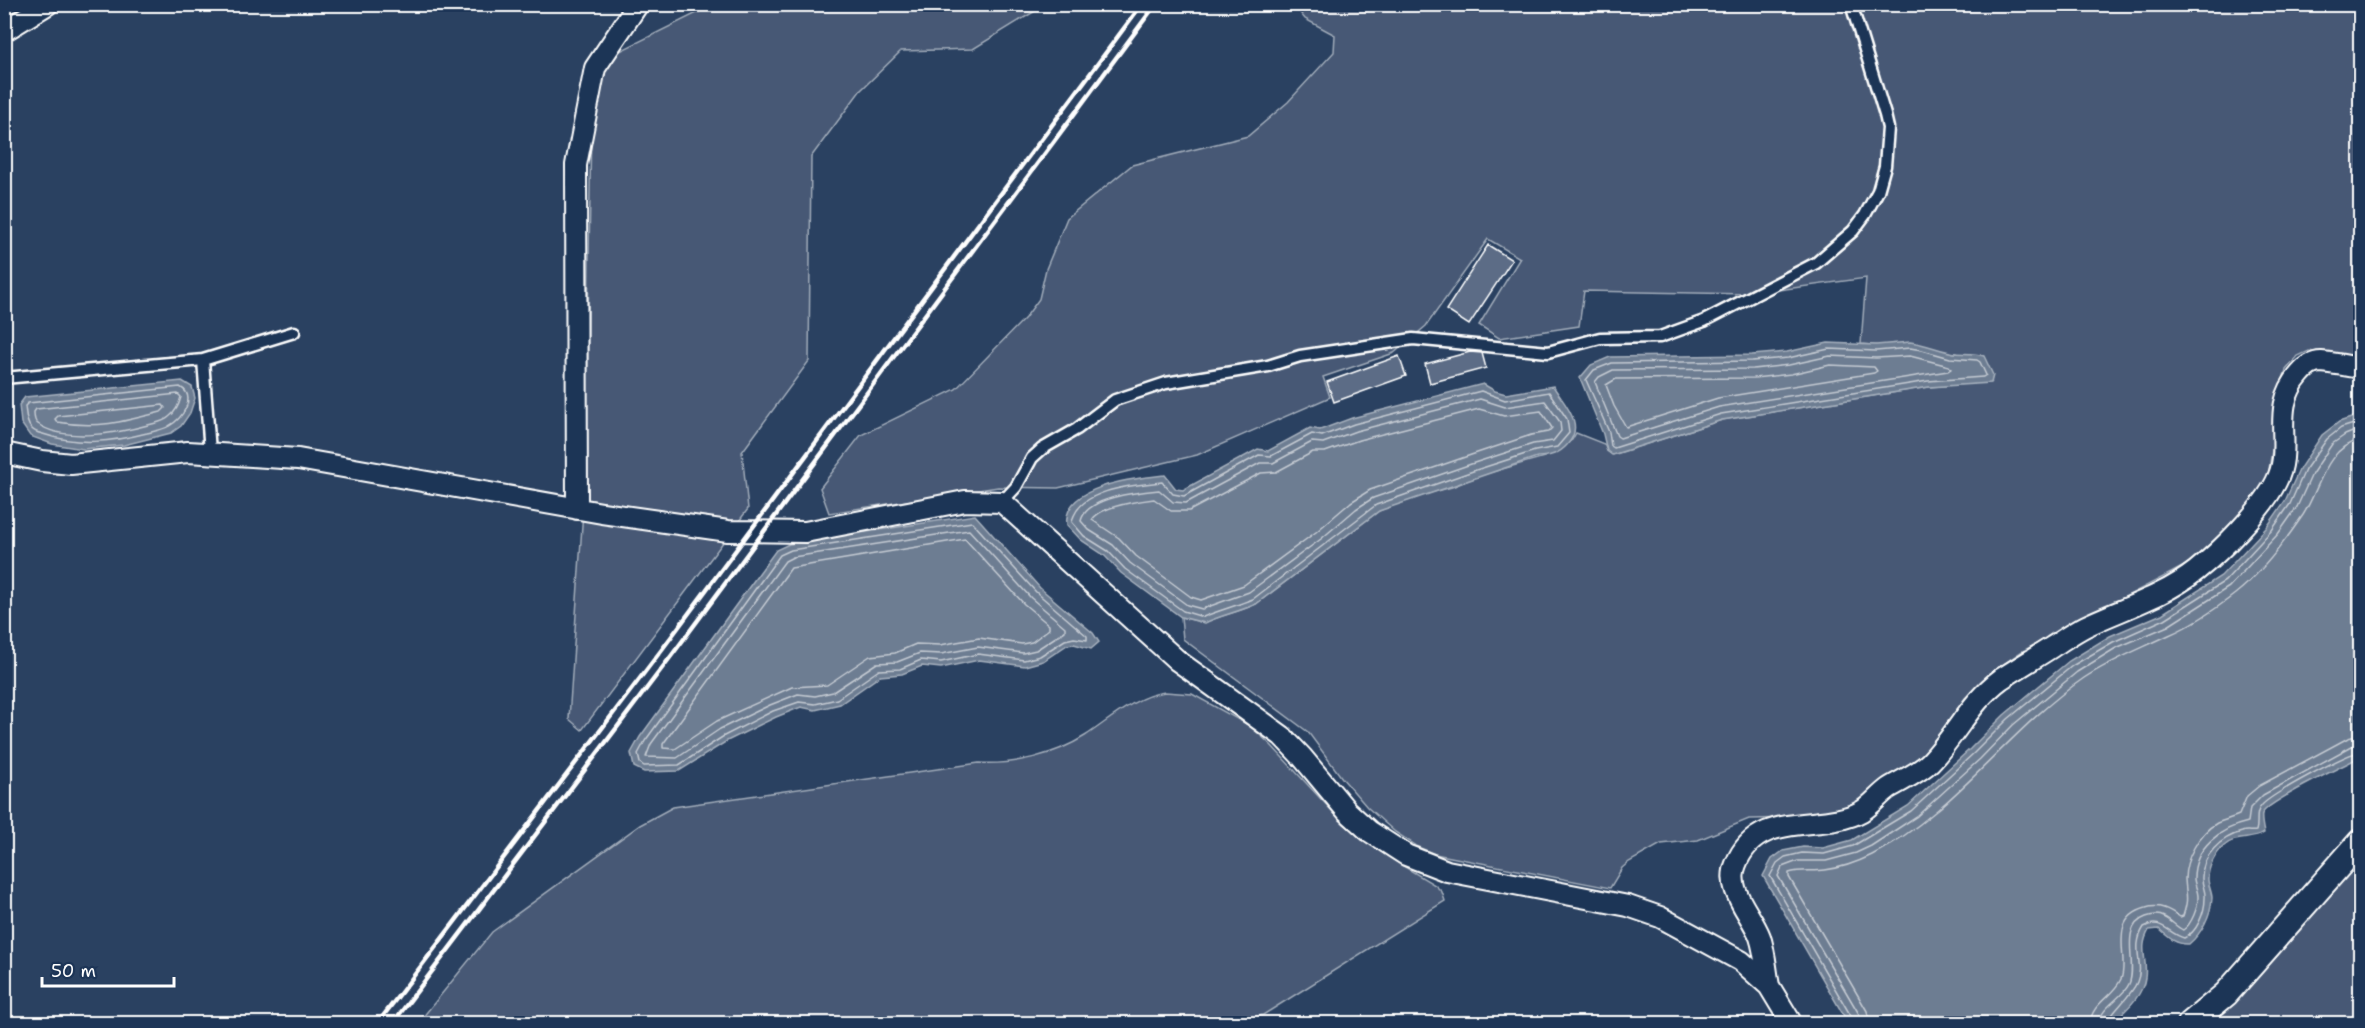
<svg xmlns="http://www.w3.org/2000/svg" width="2365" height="1028" viewBox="0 0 2365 1028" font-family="'Shantell Sans',sans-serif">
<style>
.green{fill:#465975;stroke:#a2acba;stroke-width:1.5}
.water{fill:#6d7d92;stroke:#a7b1be;stroke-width:1.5}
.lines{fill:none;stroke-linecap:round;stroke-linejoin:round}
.shore{stroke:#c5cbd3;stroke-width:1.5}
.building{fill:#5b6c86;stroke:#fff;stroke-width:1.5}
.service-casing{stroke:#fff;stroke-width:15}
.minor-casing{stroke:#fff;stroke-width:24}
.tertiary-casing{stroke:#fff;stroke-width:28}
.service{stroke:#1d3557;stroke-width:10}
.minor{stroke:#1d3557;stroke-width:20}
.tertiary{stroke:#1d3557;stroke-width:24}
.rail{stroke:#fff;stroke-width:4.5}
</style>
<rect width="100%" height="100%" fill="#2a4161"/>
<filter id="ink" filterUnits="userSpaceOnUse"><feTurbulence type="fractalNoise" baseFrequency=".0167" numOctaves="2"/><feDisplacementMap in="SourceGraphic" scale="12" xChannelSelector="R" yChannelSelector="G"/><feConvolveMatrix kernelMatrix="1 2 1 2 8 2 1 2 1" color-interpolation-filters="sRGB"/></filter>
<g filter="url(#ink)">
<!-- green -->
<path class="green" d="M713,5H1045L973,49L901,51L860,91L811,157L809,361L742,452L748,509L582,730L569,719L586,466L591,119L605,67L618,52Z
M1294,5H2360V359L2309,351L2298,356L2286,370L2274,406L2273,444L2267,481L2256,496L2225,530L2188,564L2021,652L1998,668L1965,698L1928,751L1865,800L1841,811L1794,818L1749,819L1698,840L1661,844L1629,862L1622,868L1610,888L1435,854L1418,847L1395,832L1367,807L1342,778L1308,732L1183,639L1181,617L1204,623C1221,615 1239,612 1256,604L1379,511L1404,500L1452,487L1478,476L1544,457L1572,440L1576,433L1604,444L1607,451L1613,455L1722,420L1929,387L1991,382L1957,353L1861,344L1866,278L1750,294L1584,291L1579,326L1499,338L1479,325L1520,258L1488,239L1426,326L1394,353L1323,377L1330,397L1197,455L1058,488L998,487L829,513L820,488L861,435L956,389L1025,318L1039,299L1046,269L1067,218L1132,165L1248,136L1288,102L1334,52L1335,35L1305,19Z
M1165,692L1192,694L1250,726L1271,745L1344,824L1388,857L1435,885L1442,892L1445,901L1263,1015L1234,1023H418L492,932L640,825L673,807L979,763C1014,765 1055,755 1085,736C1110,720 1134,696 1165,692Z
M2360,860V1023L2209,1024C2266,976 2310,914 2360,860Z"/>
<!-- water -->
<path class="water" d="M1910,342C1925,344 1939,350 1954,353C1964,354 1974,353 1984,356L1993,375L1991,383L1929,387L1722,420L1612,455L1607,451L1603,434L1580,378L1591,365L1610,357L1752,355L1787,352L1828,343L1876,345Z
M182,381L192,387L195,398L190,413L181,426L171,433L124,445L83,449L52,444L30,436L21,423L19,405L25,397Z
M1483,384L1495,391L1506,394L1553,386C1565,405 1586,425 1567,445C1559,454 1549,457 1537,457L1379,511L1256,604C1239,612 1221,615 1205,623L1181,617L1121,573L1104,555L1081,540L1067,525C1061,485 1138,478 1165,475L1176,489L1183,490L1258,449L1268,451L1310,428L1320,430L1352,418Z
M2360,415V757C2345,765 2266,802 2262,814C2261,819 2263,828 2264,833C2252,841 2236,835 2224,846C2215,854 2208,867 2208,879C2208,885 2212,892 2212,898C2211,915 2202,933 2189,944C2176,945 2168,937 2159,929L2149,930C2138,949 2148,959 2145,978C2143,996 2125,1012 2111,1023H1848L1763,876L1772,859L1783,851L1803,847L1823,848L1852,840L1908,806L1970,749L2004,715L2069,661L2110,636L2162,614L2221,576L2267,527L2285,501L2300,468L2322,435L2339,422Z
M975,515L1040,588L1093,633L1099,642L1091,649L1074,644L1067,645L1043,661L1025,666L979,660L941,668L922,666L902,674L880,676L840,704L815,710L801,707L776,717L727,741L679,771L644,772L634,767L631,753L640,737L776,550L789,544Z"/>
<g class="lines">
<!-- shore -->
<path class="shore" d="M1910,348L1922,350L1950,358L1977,360L1980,362L1986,375L1983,377L1928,381L1721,414L1614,448L1611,446L1609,432L1586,380L1594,370L1612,363L1752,361L1788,358L1829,349L1876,351Z
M1830,356L1876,358L1910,356L1949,366L1951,369L1948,371L1719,407L1620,438L1617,436L1595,382L1599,377L1613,370L1753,369L1789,365Z
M1830,365L1874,367L1877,371L1874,373L1718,398L1626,427L1614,406L1606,385L1616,379L1754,378L1791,374Z
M180,387C197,396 183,419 169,426C163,430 154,431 147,433C112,442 78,446 43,434C39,433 34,432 31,428C26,423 26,413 25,406L28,403Z
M1481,391L1505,400L1549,392L1567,419L1569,433L1557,447L1535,451L1476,470L1376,505L1253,599C1236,606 1220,610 1203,617L1183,611L1125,569L1108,551L1084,536L1072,522C1078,489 1134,485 1162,482L1173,494L1184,496L1259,455L1271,456L1312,434L1322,436L1354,424Z
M178,394L181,397C179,405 176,412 169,417C164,422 155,423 148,425C119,433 64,443 38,424C34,422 34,416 34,412L36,409Z
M1480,399L1505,407L1545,401L1560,422L1561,431L1553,441L1533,444L1474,463L1373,498L1356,509L1321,539L1249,592L1202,609L1187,605L1130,563L1113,545L1089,530L1081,521C1086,497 1138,492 1159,490L1173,502L1186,503L1260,463H1273L1312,442L1323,443L1356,431Z
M163,405L165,408L161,412C123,422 97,429 57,422L55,419L58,416Z
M1479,409L1504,416L1541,411L1552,428L1548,432L1531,435L1471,455L1370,490L1351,502L1316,532L1244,585L1201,600L1191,597L1136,556L1119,538L1092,520C1100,506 1138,501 1154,499L1171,511H1189L1261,473L1276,472L1313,452H1325L1359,440Z
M972,522L1036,592L1087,636V640L1074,638L1065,640L1040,656L1024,660L978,654L941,662L921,660L900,669L879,670L837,699L815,704L799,702L773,711L724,736L679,765L644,766L640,763L638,754L645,741L780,555L791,550Z
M969,530L1031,598L1065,627V631L1036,650L1023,653L978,647L941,654L920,653L897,662L877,663L833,692L815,696L798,694L770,705L720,729L677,758L646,757L651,744L785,561L793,557Z
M965,539L1024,604L1049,625V629L1032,642L1022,644L979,638L940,645L916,644L895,653L870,656L827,685L792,687L717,721L675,749L663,748V744L791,568Z
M1853,1024L1852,1018L1770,876L1777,863L1785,857L1802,853L1824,854L1853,846L1911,811L1974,753L2008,719L2072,666L2113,642L2165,619L2225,581L2272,530L2290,504L2305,470L2327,439L2341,428L2360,422
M1861,1024L1859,1014L1778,876L1782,867L1798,861H1826L1856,853L1871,846L1917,816L1980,759L2013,725L2077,672L2116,648L2168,626L2229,587L2278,534L2297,507L2312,474L2332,444L2345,435L2360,429
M1870,1024L1867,1011L1789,877V873C1801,869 1813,872 1825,870C1841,868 1858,862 1872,855C1955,812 2008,730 2084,678C2111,660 2140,649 2169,635C2190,626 2217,608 2235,594C2261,574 2284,543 2303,515C2321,487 2324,450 2360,439
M2090,1024C2091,1003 2113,997 2121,979C2130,959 2106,919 2146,908C2159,904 2169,909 2180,917L2183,916C2189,897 2186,897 2185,879C2185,859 2199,833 2217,823C2224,820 2232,818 2239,815L2247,796L2259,786L2348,738L2360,735
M2099,1024C2100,1007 2122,999 2129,984C2138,964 2118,927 2146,917C2152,915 2159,914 2164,917C2171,920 2176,927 2183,930C2192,924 2198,907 2198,897C2198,890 2194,884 2194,878C2194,847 2221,828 2248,822L2250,808L2263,795L2352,746L2360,744
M2107,1024C2108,1015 2131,997 2137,982C2145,963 2130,949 2144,927C2161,917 2168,934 2184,938C2197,933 2205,912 2205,898C2206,892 2202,885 2202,879C2201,856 2221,837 2242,832C2246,830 2251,832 2256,831C2259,822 2254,813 2262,805C2272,794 2347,753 2360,752"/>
</g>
<!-- building -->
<path class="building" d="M1488,245L1512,260L1469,325L1446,310Z
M1470,352L1482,353L1486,368L1430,383L1425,364Z
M1399,356L1406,376L1334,402L1327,382Z"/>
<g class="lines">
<!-- service casing -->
<g class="service-casing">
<path id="service" d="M203,360L210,452
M4,378L203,360L294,332
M1002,502L1016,487L1032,458L1042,449L1077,429L1115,400L1166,383L1268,366L1300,356L1413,339L1548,352L1600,338L1660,337L1704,321L1816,263L1853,231L1865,215L1878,191L1885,166L1888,128L1885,115L1851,4"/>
</g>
<!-- minor casing -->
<g class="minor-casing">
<path id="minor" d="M4,31L48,4
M4,453L42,461L71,464L188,452L298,459L602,513L728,531L805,532L965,501L1002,502L1178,661L1282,736L1302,757L1347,811L1369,831L1406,855L1447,871L1628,906L1660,917L1741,961L1769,986L1792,1024
M577,509L576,165L595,68L638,4
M1769,986C1766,970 1765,952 1760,937C1751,913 1725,890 1736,864C1758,808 1821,834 1862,811C1872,805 1879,795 1889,788C1902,780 1919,773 1930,762C1956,735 1971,701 2001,679C2018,668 2035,658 2052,647C2063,640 2074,632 2086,626C2124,608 2163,597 2196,571C2221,551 2262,510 2276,482C2295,446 2268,410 2300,374C2305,368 2313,362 2321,362C2334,363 2348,366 2360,368"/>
</g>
<!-- tertiary casing -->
<g class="tertiary-casing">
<path id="tertiary" d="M2190,1024L2226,994L2360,842"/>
</g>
<!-- service -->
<use href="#service" class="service"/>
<!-- minor -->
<use href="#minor" class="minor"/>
<!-- tertiary -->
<use href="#tertiary" class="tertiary"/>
<!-- rail -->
<path class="rail" d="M377,1024L663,648L1142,4
M392,1024L672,655L1156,4"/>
</g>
</g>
<!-- margin -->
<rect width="2365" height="1028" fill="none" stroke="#1d3557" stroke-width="24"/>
<rect x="12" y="12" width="2341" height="1004" fill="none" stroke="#fff" stroke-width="2" filter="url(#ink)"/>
<!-- scale -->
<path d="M42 977v9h132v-9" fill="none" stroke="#ffffff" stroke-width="3"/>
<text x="51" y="977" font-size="18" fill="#ffffff" stroke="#1d3557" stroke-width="4.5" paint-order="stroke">50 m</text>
</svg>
